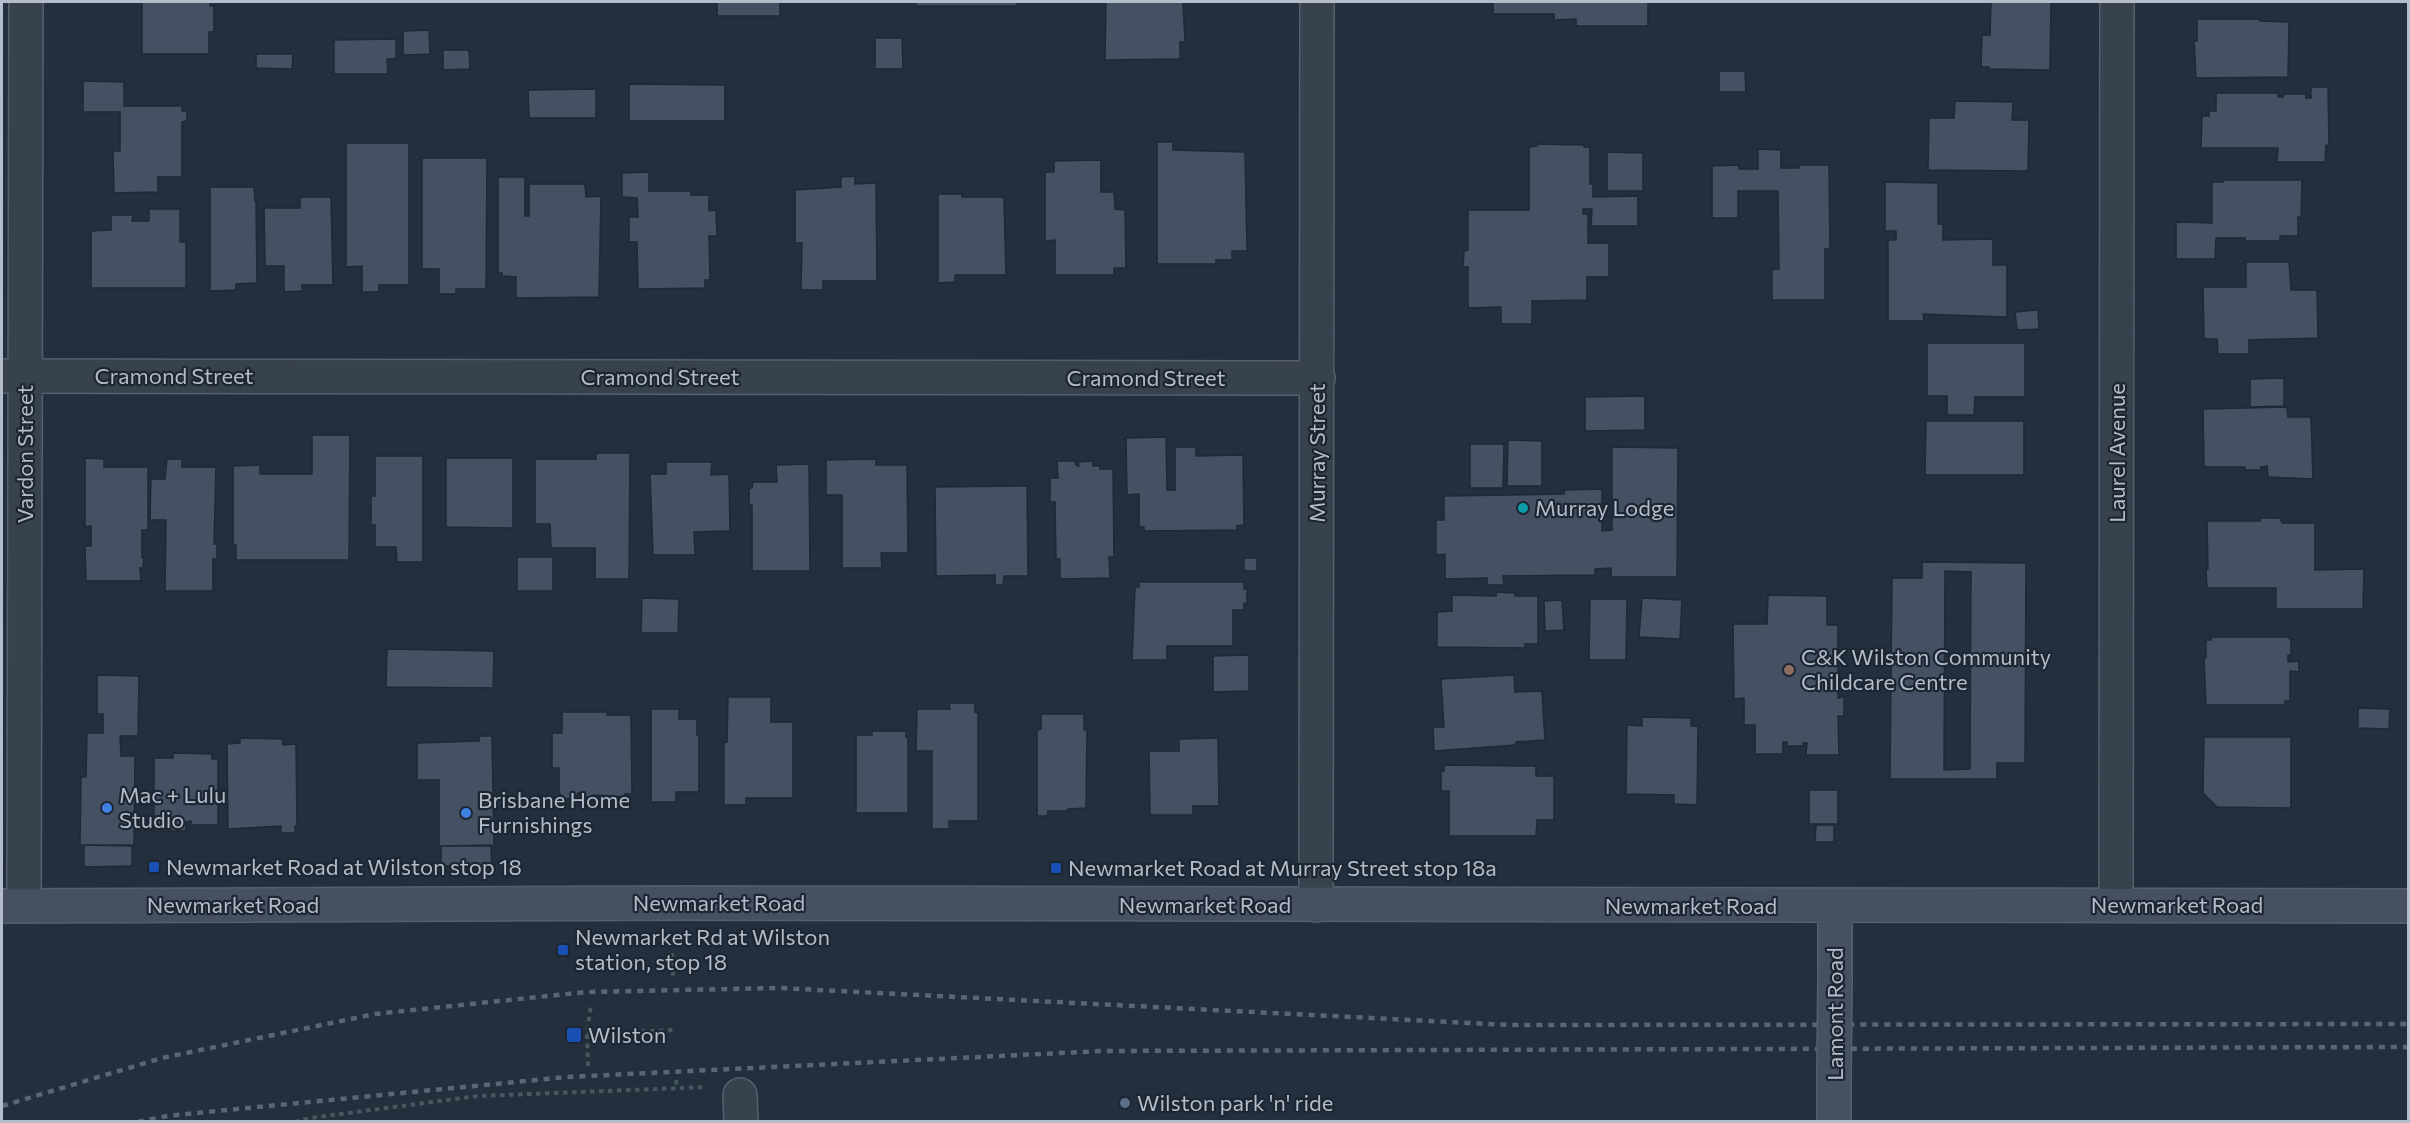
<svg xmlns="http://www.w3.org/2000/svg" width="2410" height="1123" viewBox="0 0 2410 1123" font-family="Commissioner,sans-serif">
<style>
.building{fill:#455162;stroke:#1f2835;stroke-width:1.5;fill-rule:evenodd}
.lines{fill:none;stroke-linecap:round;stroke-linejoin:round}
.street-casing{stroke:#565f6c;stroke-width:36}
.secondary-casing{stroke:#565f6c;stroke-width:36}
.path{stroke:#44595c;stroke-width:4;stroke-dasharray:4.5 4.5;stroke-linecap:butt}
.street{stroke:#38414e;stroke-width:33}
.secondary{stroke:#465061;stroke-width:33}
.rail{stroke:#5a6575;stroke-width:4.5;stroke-dasharray:6 6;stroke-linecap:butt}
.secondary-bridge-casing{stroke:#565f6c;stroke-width:36;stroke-linecap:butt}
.secondary-bridge{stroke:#465061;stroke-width:33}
.culture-dot{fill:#0f9aa8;stroke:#1d2633;stroke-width:2}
.education-dot{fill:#8d6e63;stroke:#1d2633;stroke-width:2}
.shop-dot{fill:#3f7fe0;stroke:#1d2633;stroke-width:2}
.transit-dot{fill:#1a4fb4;stroke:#1d2633;stroke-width:2}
.service-dot{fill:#5c6f8a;stroke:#1d2633;stroke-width:2}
.labels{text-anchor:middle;stroke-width:4.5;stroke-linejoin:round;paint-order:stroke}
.street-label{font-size:22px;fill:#b4bcc9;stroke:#1d2633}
.poi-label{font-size:22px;fill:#b4bcc9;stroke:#1d2633;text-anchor:start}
</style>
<rect width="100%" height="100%" fill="#242f3e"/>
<!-- building -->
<path class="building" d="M142,2H210V6H214V32H209V54H142Z
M717,2H780V16H717Z
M916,2H1017V6H916Z
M1106,2H1183L1185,42H1180V59L1105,60Z
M1493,2H1648V26H1576V19L1554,20V14H1493Z
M1991,2H2051L2050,70L1989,69V67H1981L1982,35H1990Z
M2197,19H2259L2260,21L2289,22L2288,77L2196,78L2194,41H2197Z
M429,30L430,54L403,55V31Z
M875,38H902L903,69H875Z
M396,39V59H387L388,74H334V40Z
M443,50H469L470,69L443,70Z
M256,54H293L292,69L256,68Z
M1719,71H1745L1746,92H1719Z
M83,81L124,82V106H182V111H187V121L182,122V177H158V192L114,193L113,151H120V112H83Z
M629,84L725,85V121H629Z
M2311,87H2328L2329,146L2326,145L2325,162H2277L2278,148H2201L2202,116H2209V111H2216V93H2278V97H2283L2284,94H2306V98H2311Z
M596,89V118H529L528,90Z
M1955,101L2013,102L2012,120H2029L2028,171L1928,170L1929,118H1954Z
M1157,142H1173V150L1245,152L1247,251H1232V260H1216V264H1157Z
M346,143H409V285H379V292H362V266L346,267Z
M1536,144L1584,145V147H1590V184H1593V197L1638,196V226H1591L1592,209H1583V214H1588V243H1609V277H1587V300L1532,301V324H1501V307L1468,308V267H1463L1464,251L1468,250V210H1529V147L1537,146Z
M1758,149L1781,150V168H1799V165H1829L1830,249H1825V300H1772V269H1779L1778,191H1738V218H1712V166L1739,165V169H1758Z
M1607,152L1643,153V191H1607Z
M422,158H487L486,289H456V294H439V269H422Z
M1101,160V192H1114L1115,209L1125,210L1126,268H1114V275H1055V240L1045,241V172H1054V161Z
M649,172V191H691V195H709V211L716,210L717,236H709L710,280H705V288L638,289L637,242H629V217H638L637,198L622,197V173Z
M855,176V184L876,183L877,281H823V290H801L802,243H795V190L841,187V177Z
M498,177H525V216H529V184H585L586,197L601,196L599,297L516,298V277L502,276V273H498Z
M2223,180H2302L2301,218L2298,217V236H2280V241H2245V238H2216L2215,259H2176V222L2212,223V182H2223Z
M1885,182L1938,183V224H1943V240L1993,239V265H2007V317L1923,314L1924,321H1888V240H1896V231H1885Z
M210,187H254L255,201H256L257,283L236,284V290L210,291Z
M938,194H962V197H1004L1006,275H955V282L938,283Z
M300,197H331L333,285H302V291L284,292V266H265L264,208H300Z
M149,209H180V242H186V288H91V231L111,230V215H133L132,221H149Z
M2246,262H2289L2291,290H2317L2318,338L2249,340V354H2218L2217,339H2204L2203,287H2246Z
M2038,310L2039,329L2017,330L2015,312Z
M1927,343H2025V397H1975L1974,415H1947V396H1927Z
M2284,378V406L2250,407V379Z
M1645,396V430L1585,431V397Z
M2287,407L2288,417H2311L2313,479L2268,477L2267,466L2261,467V470H2245V467H2204L2203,409Z
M1926,421H2024V475H1925Z
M312,435H350L349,560H236V545L233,544V466L260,465V474H312Z
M1166,437L1167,490H1175V447H1196V456L1243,455L1244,525L1237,526V530L1144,531V527H1139V494L1127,495L1126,438Z
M1508,440L1542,441V486H1507Z
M1470,444H1504L1503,488H1470Z
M1612,447L1678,448L1677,577H1611V568L1595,569V575L1503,576L1504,585H1487V578L1445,579V554L1436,555V520H1444V496L1564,494L1565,490L1602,489V531L1612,530Z
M596,453H630L629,579H595V548H551L550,524H535V459H596Z
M375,456H423V562H397L396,547H375V525H371V496H375Z
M85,458L104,459V467H148V530H142V558H144L143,568H140L141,581H86L85,546H91V526L85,527Z
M446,458H513V528L446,527Z
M167,459H182V467H216L214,544H217V559H213V591H165L166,520H150L151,479H165Z
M876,459V465H907L908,553H881L882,568H842V495H826V460Z
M1057,461H1075L1076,465L1079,466L1078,462L1093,461V466H1100V469H1113L1114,557H1109L1110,578L1060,579V559H1056L1055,502H1050V478H1058Z
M666,462H712L711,475L729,474L730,531L694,532L695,555H653L650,474H666Z
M809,464L810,571H752V505H749V488H752L753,482H777L776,465Z
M1027,486L1028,576H1004L1003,585H995V575L936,576L935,487Z
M2260,518H2280L2282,523H2315V570L2364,569L2363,609H2276V588H2207L2206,569H2208L2207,521H2260Z
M517,557H553V591H517Z
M1244,558H1257V571H1244Z
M1922,562L2026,563L2025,763H1997V779H1890L1892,578H1922ZM1945,571L1971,572L1970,769L1944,770Z
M1139,582H1244V589H1247V604L1244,603V610H1233V646H1167V660H1132L1135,587H1139Z
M1496,592L1515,593V596H1538V644H1525V648L1437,647V612L1452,611V595L1496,596Z
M1768,595L1827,596V625H1838V698L1844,697V716H1838L1839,755H1806L1807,743H1803L1804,746H1787V742H1783V754H1755V725H1744V698L1734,699L1733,624H1767Z
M642,598L679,599L678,633H641Z
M1642,598L1682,600L1680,639L1639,637Z
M1590,599H1627L1626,660H1589Z
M1562,600L1564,630L1545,631L1544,601Z
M2212,637H2288L2291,640V655H2288V662L2299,661V672L2290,671V701H2285V705H2206L2204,658H2206V640H2211Z
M387,649L494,651L493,688L386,687Z
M1249,655V691L1213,692V656Z
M97,675L139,676L138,736H120L121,756H135L134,846L80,845L81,777H86L87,733H103V714H97Z
M1514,675L1515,692L1542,691L1545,740L1516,742V745L1434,751L1433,727H1444L1441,679Z
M728,697H771V722H793V798H746V805H724V743L727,742Z
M949,703H975V712L978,711V821H949V829H932V751H916L917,709H950Z
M2358,708L2390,709L2389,729L2358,728Z
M651,709H679V719H697V735L699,736V792H676V802H651Z
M562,712H607V715H631L632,794H625V797L594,795L595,797H581V793H578L576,799H565L559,793V768H552V733H562Z
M1041,714H1084V730L1087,729L1086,808L1068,809V811H1048L1047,816H1037V730L1041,729Z
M1642,717L1691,718V726H1698L1697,805L1674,804V795L1626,794L1627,725L1642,726Z
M872,731H906V737H908V813H856V735H872Z
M479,736H492L494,846H439V780H417V743L479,741Z
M2204,737H2291V808L2217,807L2203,793Z
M240,738L282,739L283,745L296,744L297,826H295V833H281V826L228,829L227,744L240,743Z
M1218,738L1219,806H1193V815H1150L1149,751H1179V739Z
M173,753L212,754V759H218V825H191V821L186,822V831H154V758H173Z
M1444,765L1536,766V776H1554V820H1537L1536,836H1449V791H1441V770L1444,771Z
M1809,790H1838V824H1809Z
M1816,825H1834V842H1815Z
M84,845H132V866L84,867Z
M491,845L492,866H441V846Z"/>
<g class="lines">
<!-- street casing -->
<g class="street-casing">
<path id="street" d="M2,376L1318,378
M2116,904L2117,2
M1316,905L1317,2
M24,906L26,2
M740,1095L741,1122"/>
</g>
<!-- secondary casing -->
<g class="secondary-casing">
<path id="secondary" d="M2,906L688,903L2408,906
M1835,906V982
M1834,1122V1073"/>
</g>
<!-- path -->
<path class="path" d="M672,953L673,976
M587,1034L674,1030
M588,1066L587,1034L591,1004
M676,1080L677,1088
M295,1122L310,1118L478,1096L707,1087"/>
<!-- street -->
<use href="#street" class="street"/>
<!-- secondary -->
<use href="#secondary" class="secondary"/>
<!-- rail -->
<path class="rail" d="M2,1106L162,1058L375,1014L586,992L780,988L1509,1025L2408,1024
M138,1122L167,1116L227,1110L567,1077L1102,1051L2408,1047"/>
<!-- secondary-bridge casing -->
<g class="secondary-bridge-casing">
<path id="secondary-bridge" d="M1834,1073L1835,982"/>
</g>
<!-- secondary-bridge -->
<use href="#secondary-bridge" class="secondary-bridge"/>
</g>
<!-- markers -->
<circle class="culture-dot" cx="1523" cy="508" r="6"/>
<circle class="education-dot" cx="1789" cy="670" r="6"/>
<g class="shop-dot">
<circle cx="107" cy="808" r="6"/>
<circle cx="466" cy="813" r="6"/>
</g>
<g class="transit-dot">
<rect x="148" y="861" width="12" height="12" rx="3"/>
<rect x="1050" y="862" width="12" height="12" rx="3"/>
<rect x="557" y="944" width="12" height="12" rx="3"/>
<rect x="566" y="1027" width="16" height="16" rx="3"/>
</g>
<circle class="service-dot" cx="1125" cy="1103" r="6"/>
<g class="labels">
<!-- street labels -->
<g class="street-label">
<text x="174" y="384">Cramond Street</text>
<text x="660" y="385">Cramond Street</text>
<text x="1146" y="386">Cramond Street</text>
<text transform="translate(1317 453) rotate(-90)" y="8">Murray Street</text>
<text transform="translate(2117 453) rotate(-90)" y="8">Laurel Avenue</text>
<text transform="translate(25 454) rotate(-90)" y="8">Vardon Street</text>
<text x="719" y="911">Newmarket Road</text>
<text x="233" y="913">Newmarket Road</text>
<text x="1205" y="913">Newmarket Road</text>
<text x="2177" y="913">Newmarket Road</text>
<text x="1691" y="914">Newmarket Road</text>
<text transform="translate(1835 1014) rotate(-90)" y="8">Lamont Road</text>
</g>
<!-- poi labels -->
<g class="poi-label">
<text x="1535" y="516">Murray Lodge</text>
<text x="1801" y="665">C&amp;K Wilston Community<tspan x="1801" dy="25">Childcare Centre</tspan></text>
<text x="119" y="803">Mac + Lulu<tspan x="119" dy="25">Studio</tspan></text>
<text x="478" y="808">Brisbane Home<tspan x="478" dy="25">Furnishings</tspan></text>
<text x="166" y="875">Newmarket Road at Wilston stop 18</text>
<text x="1068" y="876">Newmarket Road at Murray Street stop 18a</text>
<text x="575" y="945">Newmarket Rd at Wilston<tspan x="575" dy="25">station, stop 18</tspan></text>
<text x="588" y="1043">Wilston</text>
<text x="1137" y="1111">Wilston park 'n' ride</text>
</g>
</g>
<!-- border -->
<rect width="2410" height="1123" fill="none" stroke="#b4bcc9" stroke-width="6"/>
</svg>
